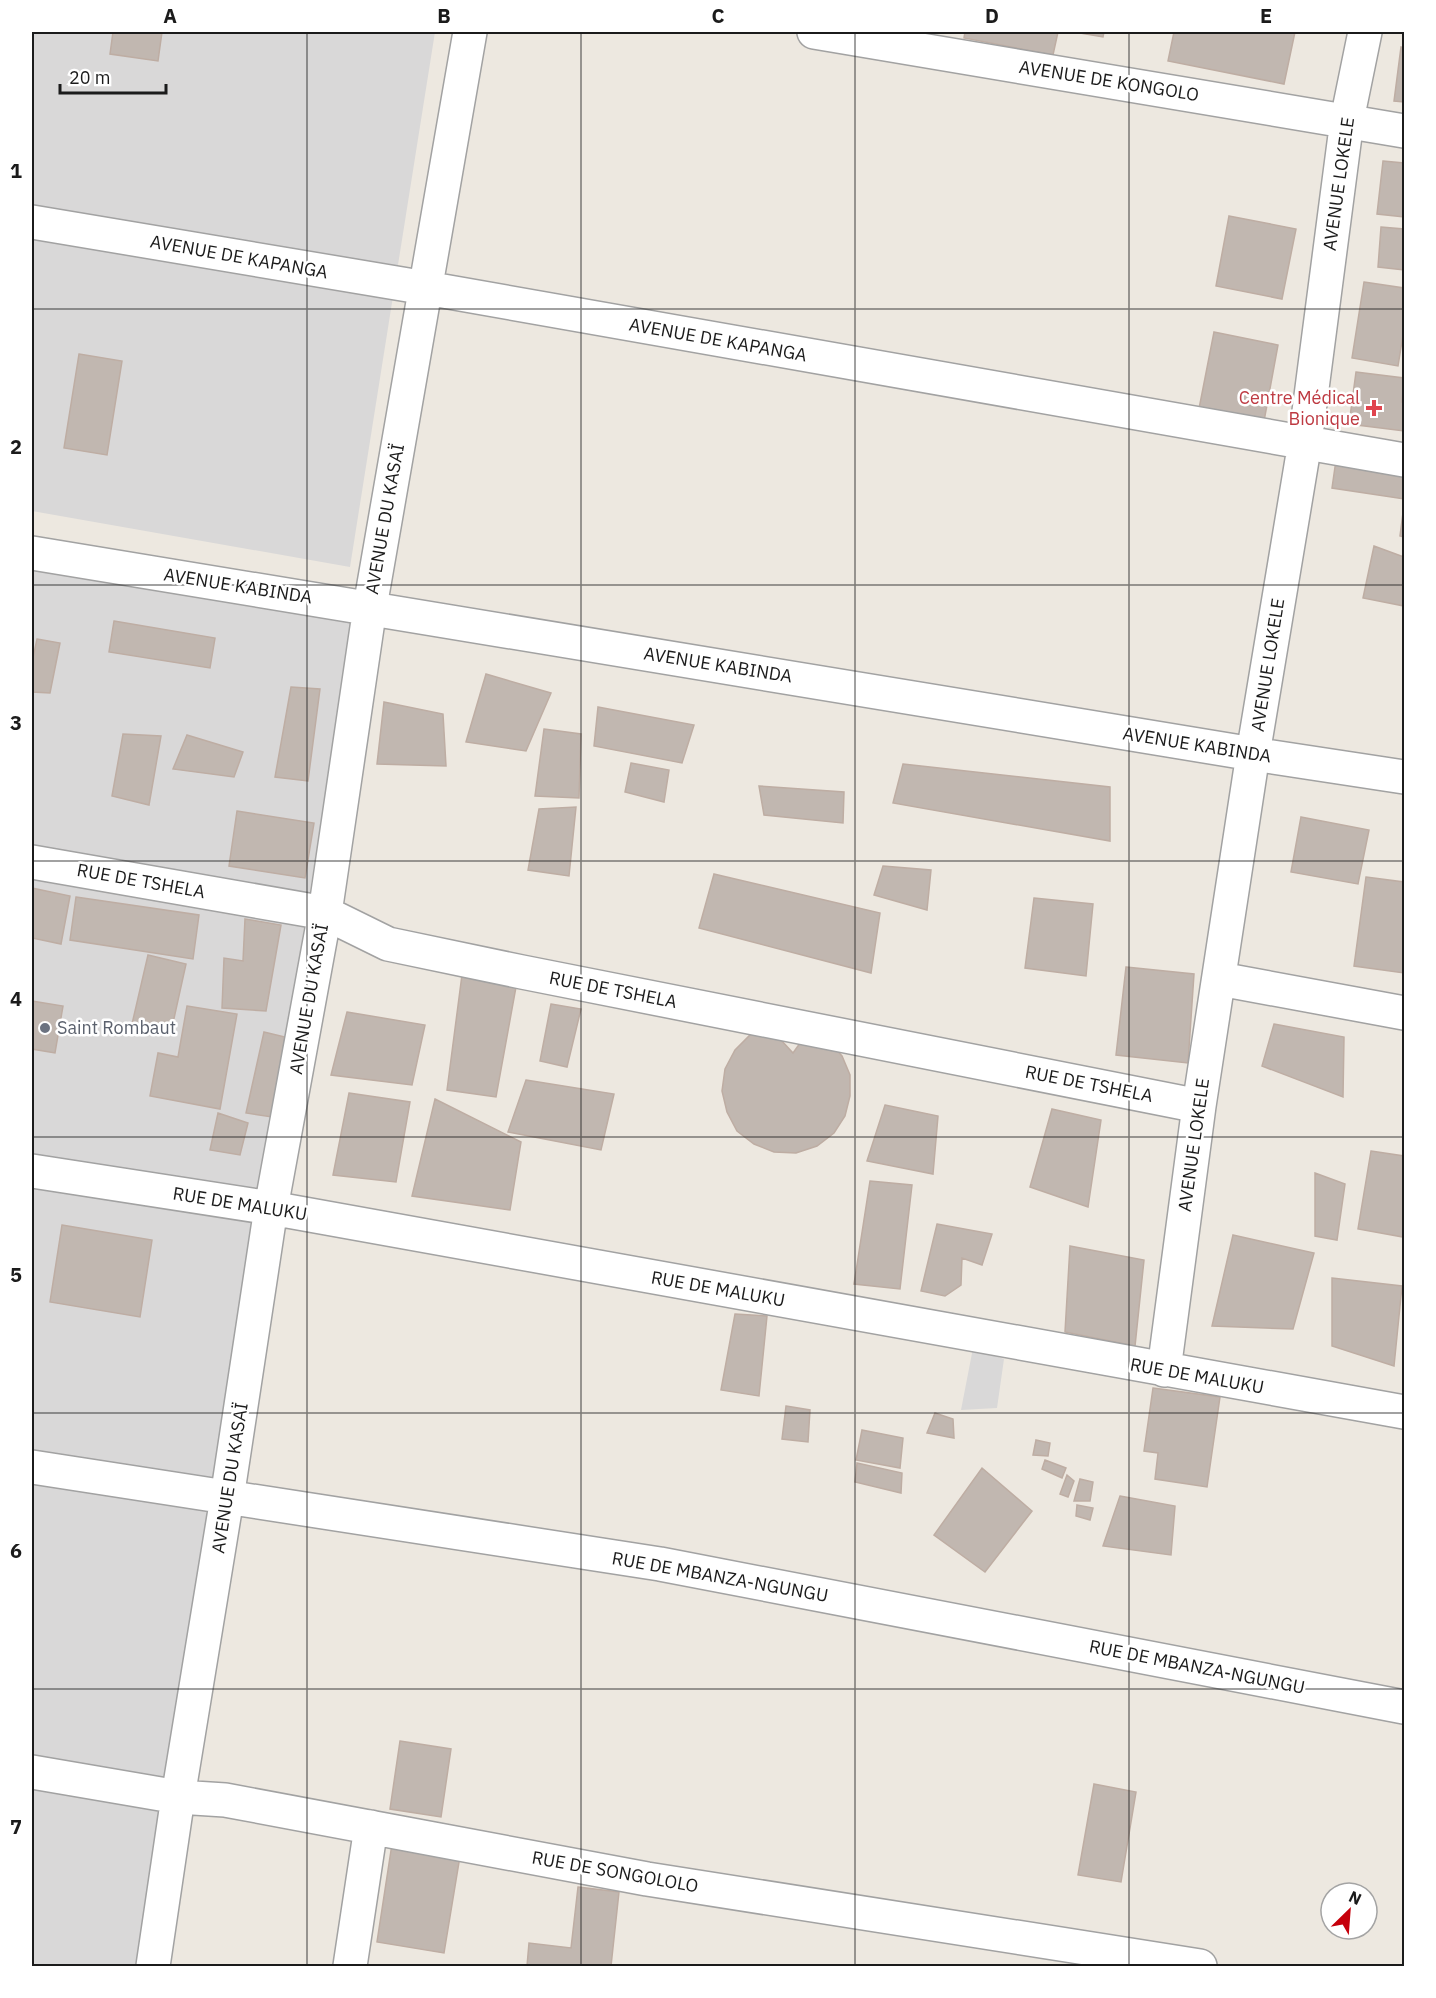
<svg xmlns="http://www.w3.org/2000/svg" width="1436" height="1998" viewBox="0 0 1436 1998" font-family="'IBM Plex Sans',sans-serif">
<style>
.residential{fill:#d9d8d8}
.building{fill:#c1b7b0;stroke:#beada3;stroke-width:1.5}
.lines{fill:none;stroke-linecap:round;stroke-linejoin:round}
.minor-casing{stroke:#a2a2a2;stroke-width:36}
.minor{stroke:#fff;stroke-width:33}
.grid{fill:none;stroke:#1b1b1b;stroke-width:1.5;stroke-opacity:0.55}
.health-dot{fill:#e0444e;stroke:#fff;stroke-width:2}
.worship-dot{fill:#6b7280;stroke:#fff;stroke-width:2}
.labels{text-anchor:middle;stroke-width:5;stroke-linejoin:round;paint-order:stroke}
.street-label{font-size:18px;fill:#1b1b1b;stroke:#fff}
.health-label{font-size:18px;fill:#be3a42;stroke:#fff;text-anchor:end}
.worship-label{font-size:18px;fill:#5b616d;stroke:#fff;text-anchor:start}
.neatline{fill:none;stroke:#1b1b1b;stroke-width:2}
.grid-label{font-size:20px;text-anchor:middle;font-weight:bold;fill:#1b1b1b}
</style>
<rect width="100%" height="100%" fill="#ede8e0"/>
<!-- residential -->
<path class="residential" d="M32,32H435L350,567L32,511Z
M32,562L354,617L137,1966H32Z
M973,1348L1004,1359L997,1408L961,1410Z"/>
<!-- building -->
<path class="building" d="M113,32H162L158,61L110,54Z
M965,32H1058L1053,55L964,38Z
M1074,32H1104L1103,37Z
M1174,32H1295L1284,84L1168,61Z
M1401,47L1404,48V102L1394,101Z
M1383,161L1404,163V217L1377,214Z
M1229,216L1296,229L1282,299L1216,286Z
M1381,227L1404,229V270L1378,267Z
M1364,282L1404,288V329L1398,366L1352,358Z
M1214,332L1278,345L1262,432L1197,419Z
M79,354L122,361L107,455L64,448Z
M1356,372L1404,378L1402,402L1404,403V431L1349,424Z
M1336,460L1404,471V499L1332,488Z
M1404,505V537L1400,536Z
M1374,546L1404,557V606L1363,598Z
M114,621L215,638L210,668L109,652Z
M37,639L60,643L50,693L32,692V662Z
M486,674L551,693L526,751L466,742Z
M291,687L320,689L308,781L275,777Z
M384,702L443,714L446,766L377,764Z
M598,707L694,725L682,763L594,746Z
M544,729L581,734L579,798L535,796Z
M123,734L161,736L149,805L112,796Z
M187,735L243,752L234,777L173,769Z
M631,763L669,770L664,802L625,792Z
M903,764L1110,787V841L893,803Z
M759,786L844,792L843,823L764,815Z
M576,807L569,876L528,870L539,809Z
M237,811L314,823L305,878L229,866Z
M1301,817L1369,830L1358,884L1291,872Z
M883,866L931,870L927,910L874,895Z
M714,874L880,913L871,973L699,928Z
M1366,877L1404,882V973L1354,966Z
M32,888L70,896L61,944L32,938Z
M76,897L199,915L193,959L70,940Z
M1034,898L1093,904L1086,976L1025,968Z
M245,919L281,925L266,1011L222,1008L224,958L243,961Z
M148,955L186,964L171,1032L132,1024Z
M1126,967L1194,974L1188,1063L1116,1055Z
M462,975L516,987L496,1097L447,1090Z
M32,1001L63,1006L55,1053L32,1049Z
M551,1004L581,1009L567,1067L540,1061Z
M187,1006L237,1014L220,1109L150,1096L158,1053L178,1057Z
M347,1012L425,1025L412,1085L331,1075Z
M1274,1024L1344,1037L1343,1097L1262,1066Z
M769,1027L793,1053L810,1029L828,1040L842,1056L850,1075V1096L845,1116L834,1133L817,1146L796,1153L774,1152L754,1144L737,1131L727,1112L722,1091L725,1069L735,1050L750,1035Z
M264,1032L285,1037L272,1117L246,1113Z
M526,1080L614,1094L601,1150L508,1132Z
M349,1093L410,1102L396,1182L333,1175Z
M435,1099L521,1142L510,1210L412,1196Z
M885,1105L938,1116L933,1174L867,1161Z
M1052,1109L1101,1120L1088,1207L1030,1187Z
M218,1113L248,1123L240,1155L210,1150Z
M1371,1151L1404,1156V1227L1403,1237L1358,1229Z
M1315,1173L1345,1184L1337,1240L1315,1236Z
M870,1181L912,1185L900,1289L854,1284Z
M937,1224L992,1234L982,1265L962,1258L961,1285L945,1296L921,1291Z
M62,1225L152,1240L140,1317L50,1302Z
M1233,1235L1314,1253L1293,1329L1212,1326Z
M1070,1246L1144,1260L1135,1346L1065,1332Z
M1332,1278L1402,1286L1394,1366L1332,1346Z
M735,1314L767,1316L759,1396L721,1390Z
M1153,1388L1220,1397L1207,1487L1155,1479L1158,1453L1144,1451Z
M786,1406L810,1410L808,1442L782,1439Z
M935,1413L953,1419L954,1438L927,1433Z
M862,1430L903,1438L900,1468L856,1460Z
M1036,1440L1050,1443L1048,1456L1033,1455Z
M1045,1460L1066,1468L1062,1478L1042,1469Z
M857,1463L902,1473L901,1493L855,1482Z
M982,1468L1032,1511L985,1572L934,1535Z
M1067,1475L1074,1481L1068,1497L1060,1494Z
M1080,1479L1093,1482L1090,1501H1074Z
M1120,1496L1175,1506L1171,1555L1103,1546Z
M1077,1505L1093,1508L1090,1520L1076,1516Z
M400,1741L451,1749L441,1817L390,1809Z
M1094,1784L1136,1792L1121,1882L1078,1875Z
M392,1844L460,1856L444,1953L377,1942Z
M578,1887L619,1892L611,1966H527L529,1943L571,1948Z"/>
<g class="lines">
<!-- minor casing -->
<g class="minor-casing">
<path id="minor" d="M814,32L1404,131
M32,222L426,288L1404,460
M32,553L1253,754L1404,777
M32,862L325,913L388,944L522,972L1199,1106
M1220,979L1404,1013
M32,1171L271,1208L1404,1412
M1164,1370L1199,1106L1253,754L1305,442L1347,120L1365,32
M32,1467L660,1564L1404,1707
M32,1772L178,1797L225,1800L647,1879L1200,1966
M153,1966L178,1797L227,1498L271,1208L325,913L370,607L470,32
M350,1966L371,1827"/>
</g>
<!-- minor -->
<use href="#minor" class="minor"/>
</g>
<!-- grid -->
<path class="grid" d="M307,32V1966M581,32V1966M855,32V1966M1129,32V1966M32,309H1404M32,585H1404M32,861H1404M32,1137H1404M32,1413H1404M32,1689H1404"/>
<!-- markers -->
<path class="health-dot" d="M1371 399h6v6h6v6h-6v6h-6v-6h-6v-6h6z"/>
<circle class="worship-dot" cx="45" cy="1028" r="6"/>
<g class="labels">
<!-- street labels -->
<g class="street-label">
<text transform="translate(1109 81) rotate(9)" y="6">AVENUE DE KONGOLO</text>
<text transform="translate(1339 184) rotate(-82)" y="6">AVENUE LOKELE</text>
<text transform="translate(239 257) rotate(10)" y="6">AVENUE DE KAPANGA</text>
<text transform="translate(718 340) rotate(10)" y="6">AVENUE DE KAPANGA</text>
<text transform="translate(385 519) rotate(-80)" y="6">AVENUE DU KASAÏ</text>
<text transform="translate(238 586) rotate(9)" y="6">AVENUE KABINDA</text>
<text transform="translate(718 665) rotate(9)" y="6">AVENUE KABINDA</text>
<text transform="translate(1268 665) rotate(-81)" y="6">AVENUE LOKELE</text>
<text transform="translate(1197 745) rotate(9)" y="6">AVENUE KABINDA</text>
<text transform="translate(141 881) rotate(10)" y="6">RUE DE TSHELA</text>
<text transform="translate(613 990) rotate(11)" y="6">RUE DE TSHELA</text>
<text transform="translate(309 999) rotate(-80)" y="6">AVENUE DU KASAÏ</text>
<text transform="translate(1089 1084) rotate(11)" y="6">RUE DE TSHELA</text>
<text transform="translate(1194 1145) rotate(-82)" y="6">AVENUE LOKELE</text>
<text transform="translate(240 1204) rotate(9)" y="6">RUE DE MALUKU</text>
<text transform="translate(718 1289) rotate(10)" y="6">RUE DE MALUKU</text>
<text transform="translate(1197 1376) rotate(10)" y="6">RUE DE MALUKU</text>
<text transform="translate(230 1478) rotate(-81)" y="6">AVENUE DU KASAÏ</text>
<text transform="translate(720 1577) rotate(10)" y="6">RUE DE MBANZA-NGUNGU</text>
<text transform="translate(1197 1667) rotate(11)" y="6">RUE DE MBANZA-NGUNGU</text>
<text transform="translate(615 1872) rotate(10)" y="6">RUE DE SONGOLOLO</text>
</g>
<!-- health labels -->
<g class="health-label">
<text x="1360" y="404">Centre Médical<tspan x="1360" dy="21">Bionique</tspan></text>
</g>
<!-- worship labels -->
<g class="worship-label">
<text x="57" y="1034">Saint Rombaut</text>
</g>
</g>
<!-- border -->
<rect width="1436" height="1998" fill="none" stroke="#ffffff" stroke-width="66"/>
<!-- north arrow -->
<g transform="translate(1349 1911) rotate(25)"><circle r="28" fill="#ffffff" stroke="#a4a4a4" stroke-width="1.5"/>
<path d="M0-4.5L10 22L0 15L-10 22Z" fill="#c6000b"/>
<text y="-9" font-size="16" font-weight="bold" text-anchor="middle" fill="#1b1b1b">N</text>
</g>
<!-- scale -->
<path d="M60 84v9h106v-9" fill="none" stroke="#1b1b1b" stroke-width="3"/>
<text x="69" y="84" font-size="18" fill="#1b1b1b" stroke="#ffffff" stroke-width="4.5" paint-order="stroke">20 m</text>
<rect x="33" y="33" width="1370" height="1932" class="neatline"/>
<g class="grid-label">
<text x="170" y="23">A</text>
<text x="444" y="23">B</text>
<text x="718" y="23">C</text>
<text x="992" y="23">D</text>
<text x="1266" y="23">E</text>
<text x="16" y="178">1</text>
<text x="16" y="454">2</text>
<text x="16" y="730">3</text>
<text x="16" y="1006">4</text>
<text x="16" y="1282">5</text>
<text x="16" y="1558">6</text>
<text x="16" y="1834">7</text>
</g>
</svg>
